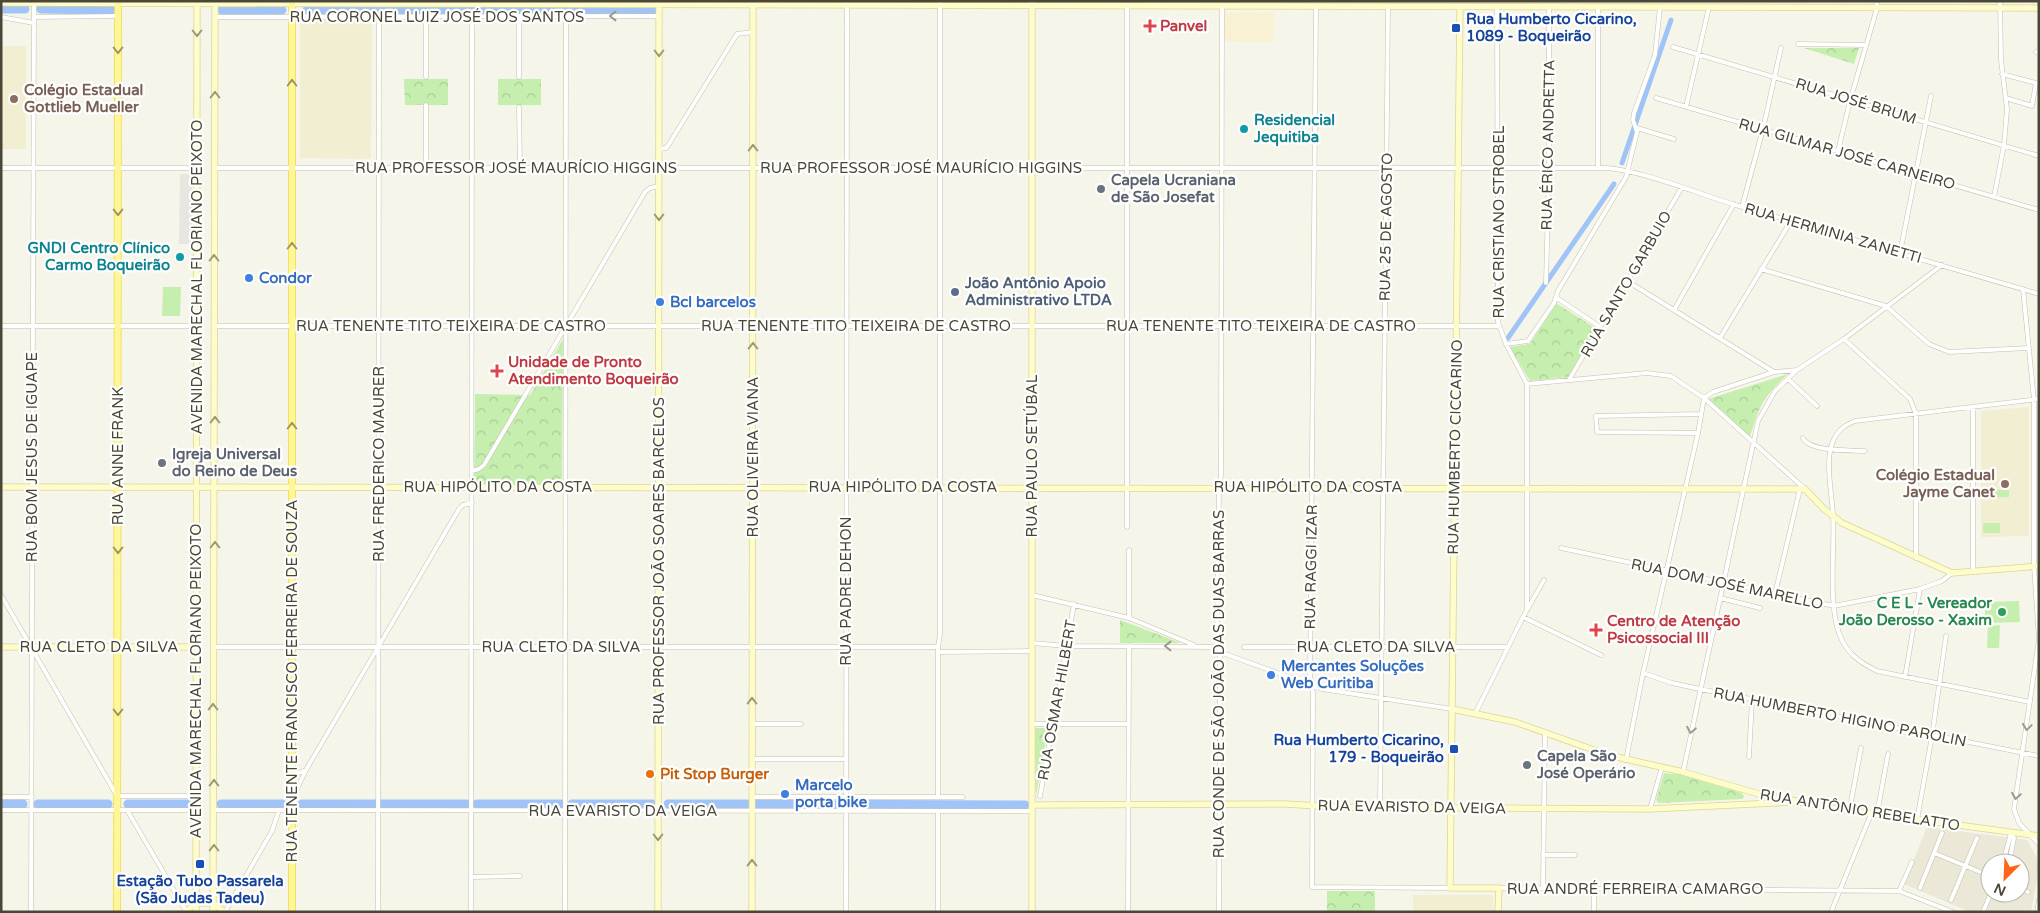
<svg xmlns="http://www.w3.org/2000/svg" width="2040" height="913" viewBox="0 0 2040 913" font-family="'Varela Round',sans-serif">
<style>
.residential{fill:#ebe8d7;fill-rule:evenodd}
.commercial{fill:#f9f1d3}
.education{fill:#f1eed2}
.park{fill:url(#park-crowns)}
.pitch{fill:#c5eeaf}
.parking{fill:#e8e6e1}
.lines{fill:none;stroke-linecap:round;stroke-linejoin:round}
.canal{stroke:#a1c4f8;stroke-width:5}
.river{stroke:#a1c4f8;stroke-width:9}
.street-casing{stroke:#c3c0ab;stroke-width:5}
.secondary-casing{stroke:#dbd695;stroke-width:7}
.primary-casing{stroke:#f1e15d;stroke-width:8}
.street{stroke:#fff;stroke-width:4}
.secondary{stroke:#fffccb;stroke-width:5.5}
.primary{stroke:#fff69a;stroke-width:6}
.oneway{stroke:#9c9a91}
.oneway2{stroke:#9c987a}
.oneway3{stroke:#9c9664}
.health-dot{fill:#e0444e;stroke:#fff;stroke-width:2}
.transit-dot{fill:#1a4fb4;stroke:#fff;stroke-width:2}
.education-dot{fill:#8d6e63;stroke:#fff;stroke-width:2}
.culture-dot{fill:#0f9aa8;stroke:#fff;stroke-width:2}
.worship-dot{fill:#6b7280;stroke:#fff;stroke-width:2}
.shop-dot{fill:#3f7fe0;stroke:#fff;stroke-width:2}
.service-dot{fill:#5c6f8a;stroke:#fff;stroke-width:2}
.leisure-dot{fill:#2e9e5b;stroke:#fff;stroke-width:2}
.food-dot{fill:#e8710a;stroke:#fff;stroke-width:2}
.labels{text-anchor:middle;stroke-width:4.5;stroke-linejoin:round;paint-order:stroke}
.street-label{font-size:15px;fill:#4b4737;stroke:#fff}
.transit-label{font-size:15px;font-weight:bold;fill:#164399;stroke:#fff;text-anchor:start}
.health-label{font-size:15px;font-weight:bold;fill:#be3a42;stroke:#fff;text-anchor:start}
.education-label{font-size:15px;font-weight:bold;fill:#785e54;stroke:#fff;text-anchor:start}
.culture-label{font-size:15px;font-weight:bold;fill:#0d838f;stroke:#fff;text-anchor:start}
.worship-label{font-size:15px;font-weight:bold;fill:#5b616d;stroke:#fff;text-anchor:start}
.shop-label{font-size:15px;font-weight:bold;fill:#366cbe;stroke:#fff;text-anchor:start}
.service-label{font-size:15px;font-weight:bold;fill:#4e5e75;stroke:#fff;text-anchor:start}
.leisure-label{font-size:15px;font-weight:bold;fill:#27864d;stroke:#fff;text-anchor:end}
.food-label{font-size:15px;font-weight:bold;fill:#c56008;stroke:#fff;text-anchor:start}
</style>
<defs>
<pattern id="park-crowns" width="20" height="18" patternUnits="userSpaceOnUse" patternTransform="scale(1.25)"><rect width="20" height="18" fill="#c5eeaf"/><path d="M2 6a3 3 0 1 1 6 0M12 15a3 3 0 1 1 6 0" fill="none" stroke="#abcd97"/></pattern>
</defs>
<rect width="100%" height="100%" fill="#f6f5ea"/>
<!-- residential -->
<path class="residential" d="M1927,827L2027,840L2037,858L2039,868L2031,912H1970L1904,884ZM1990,863H2020V893H1990Z"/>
<!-- commercial -->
<path class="commercial" d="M1224,12L1274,13L1273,42L1224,41Z"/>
<!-- education -->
<path class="education" d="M300,20H372L371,159L300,158Z
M1,46H26V149H1Z
M2029,407V536L1981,537V411Z
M1413,895H1493V912H1413Z"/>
<!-- park -->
<path class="park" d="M1804,48H1859L1854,64Z
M404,79H448V105H405Z
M498,79H541V105H498Z
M1556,303L1597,329L1568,377L1530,381L1510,347L1530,344Z
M563,339L562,485H474L475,394L530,395Z
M1788,374C1764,396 1759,406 1750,437L1708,399Z
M1120,620L1181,643H1120Z
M1035,728H1048L1036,795Z
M1664,773L1682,775L1742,793L1744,797L1742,799L1659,803L1656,800Z
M1327,891H1375V912H1327Z"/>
<!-- pitch -->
<path class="pitch" d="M163,287H181L180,316H162Z
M1983,490H2009V497L1983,498Z
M1983,523H2000V533H1983Z
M2019,601L2020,622L1985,623V602Z
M2000,625L1999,648H1987L1988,626Z"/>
<!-- parking -->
<path class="parking" d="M180,174H192V244H179Z"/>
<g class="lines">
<!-- canal -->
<path class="canal" d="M1622,163L1671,20
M1508,338L1614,184"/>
<!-- river -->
<path class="river" d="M1,9H25
M41,9L111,10
M222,10H282
M307,10L653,11
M1,804H23
M38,804H108
M128,804H187
M221,804H282
M302,804H466
M477,804H561
M572,804H652
M668,804H747
M757,804L1025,805"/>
<!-- street casing -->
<g class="street-casing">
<path id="street" d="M1316,7L1310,685L1313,692L1312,887L1450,888
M1497,7L1498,322L1506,344L1527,384V610
M1598,7V168
M519,16V77
M1,17L34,23
M34,17L118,16
M215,17L659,16
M1798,44L1866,45
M1673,47L2039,156
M2036,52L2039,53
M2002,74L2036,83L2032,106L2006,98
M426,77V17
M1656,98L2039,210
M519,107L520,168
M1686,107L1709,7
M1637,128L1674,139
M659,149L666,148L669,144L737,34L753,32
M1838,151L1850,101L1877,8V1
M1,168H198
M214,168H1607C1648,172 1698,194 1739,206C1839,235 1939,264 2039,294
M426,168V105
M1994,197L2004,145L2007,109L2001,60L2000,1
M1742,207L1763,129L1781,48
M1900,253L1931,96
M1761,269L1886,306L1929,344L1949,352L2029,348
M1627,281L1774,372
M1546,283L1549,168V7
M2023,289L2034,400V566L2039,639L2014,809L2019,823L2039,844
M1557,298L1600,327
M1674,310L1734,204
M1,326H198
M214,326H1499
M1720,338L1791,221
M1844,339L1910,399L1916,414V558
M1506,344L1528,341L1554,303L1558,291L1626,177L1637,132L1633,120L1634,113L1655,55L1660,7
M1788,379L1817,406
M1569,380L1682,187
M1527,384L1647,373L1671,376L1704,398L1805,489
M1973,407V571
M1698,433L1597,432L1596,416L1700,414
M1803,438C1809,452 1851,450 1865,451
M472,471L479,469L484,465L645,192L650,188L659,186
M1127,527V7
M1561,548L1834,606L1920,589L1942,581L1952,573
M1775,594L1800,489
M1,595L117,796H196
M1032,595L1129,618L1194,645
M1720,598L1760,608
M1523,617L1601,655
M1129,618V550
M1032,643L1066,646L1217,647
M213,647H938
M1244,647H1508
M938,652L1032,651
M1220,652L1322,689L1452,709
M1643,673L1672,683L1700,689L2039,756
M1905,677L1920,589
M2030,702L1877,671C1859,662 1846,653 1839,633C1828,604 1835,547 1833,515C1832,497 1826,464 1831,447C1835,433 1842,426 1855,421L2039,399
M1476,712L1523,617L1544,580
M752,724H801
M1032,724H1128
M1749,757L1752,700
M752,759H846
M1626,760L1643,673L1698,433L1704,398L1713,392L1774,372L1797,370L1844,339L1942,265
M292,770L299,773L306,770
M1683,772L1758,421L1775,391L1797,370
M294,795L306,770L459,509L463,505L472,503
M1040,796L1074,604
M1,797H32
M752,797H963
M938,797V647L940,634V1
M1380,807L1388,7
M1650,809L1662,767
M1,810H195
M127,810L186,911
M214,810L1032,811
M938,811V912
M1855,811L1851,802L1861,748
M1877,814L1888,754
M1917,820L1932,736L1946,636
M1934,853L1990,876
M1543,855H1575
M2003,863L2011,833
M2009,863L2014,838L2011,833
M471,877L520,876
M1499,888L1899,891L1953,912
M1543,888L1545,732
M1920,888L1942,833
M2020,889L2028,892
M1899,891L1912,862
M1951,900L1977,838
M31,912L34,2
M225,912L272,831L279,810
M378,912L379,17
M471,912L472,16
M565,912L566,16
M846,912L847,1
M1128,912L1129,646
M1219,912L1220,652L1217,647L1219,487L1221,476L1222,7
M1594,912V889
M1831,912L1871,814
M1983,912L1991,893
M2037,912L2039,900"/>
</g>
<!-- secondary casing -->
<g class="secondary-casing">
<path id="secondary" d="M1032,1V912
M1,3L2039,8
M1460,7L1450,888H1499L1498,912
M1,487L1805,489L1824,509L1842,523L1952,573L2039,566
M1,647H197
M1452,709L1515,722L1608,755L1683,772L1759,794L1832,808L2039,836
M1032,805L1285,804L1337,807L1650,809L1793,802
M186,912L195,903H213L224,912
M196,912L197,2
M213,912L215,1
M658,912L659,1
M752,912L753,1"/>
</g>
<!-- primary casing -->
<g class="primary-casing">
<path id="primary" d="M117,912L118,1
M292,912V1"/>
</g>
<!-- street -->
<use href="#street" class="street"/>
<!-- secondary -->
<use href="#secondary" class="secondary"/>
<!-- primary -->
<use href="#primary" class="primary"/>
</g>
<!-- one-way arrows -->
<defs><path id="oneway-chevron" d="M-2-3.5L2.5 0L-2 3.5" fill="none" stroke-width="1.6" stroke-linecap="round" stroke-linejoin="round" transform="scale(1.25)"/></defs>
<g class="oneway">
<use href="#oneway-chevron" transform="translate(613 16) rotate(180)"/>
<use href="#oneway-chevron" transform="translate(1168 646) rotate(-180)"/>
<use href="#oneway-chevron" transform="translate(2027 727) rotate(98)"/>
<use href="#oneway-chevron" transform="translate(1691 730) rotate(101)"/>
<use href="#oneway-chevron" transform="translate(2016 796) rotate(99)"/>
</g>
<g class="oneway2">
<use href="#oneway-chevron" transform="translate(197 33) rotate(90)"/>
<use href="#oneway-chevron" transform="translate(659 53) rotate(90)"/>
<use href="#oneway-chevron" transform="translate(215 95) rotate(-90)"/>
<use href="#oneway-chevron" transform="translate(753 148) rotate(-90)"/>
<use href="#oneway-chevron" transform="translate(659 217) rotate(90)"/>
<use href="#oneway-chevron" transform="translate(214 258) rotate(-90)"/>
<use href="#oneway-chevron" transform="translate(753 346) rotate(-90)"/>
<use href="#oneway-chevron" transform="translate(215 420) rotate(-90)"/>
<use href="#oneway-chevron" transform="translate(215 545) rotate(-90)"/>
<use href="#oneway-chevron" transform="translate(752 701) rotate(-90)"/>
<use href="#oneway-chevron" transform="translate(213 707) rotate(-90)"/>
<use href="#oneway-chevron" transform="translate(214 783) rotate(-90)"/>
<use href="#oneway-chevron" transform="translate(658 837) rotate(90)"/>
<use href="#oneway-chevron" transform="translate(214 848) rotate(-90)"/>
<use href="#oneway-chevron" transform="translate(752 863) rotate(-90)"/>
</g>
<g class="oneway3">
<use href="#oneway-chevron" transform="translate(118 50) rotate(90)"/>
<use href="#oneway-chevron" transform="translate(292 83) rotate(-90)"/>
<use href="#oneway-chevron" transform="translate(118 212) rotate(90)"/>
<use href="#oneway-chevron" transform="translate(292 246) rotate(-90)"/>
<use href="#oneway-chevron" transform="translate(292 426) rotate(-90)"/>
<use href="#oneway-chevron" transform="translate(118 550) rotate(90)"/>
<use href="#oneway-chevron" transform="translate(118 712) rotate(90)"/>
</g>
<!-- markers -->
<g class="health-dot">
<path d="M1147.5 18.5h5v5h5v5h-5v5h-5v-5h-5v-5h5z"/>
<path d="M494.5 363.5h5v5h5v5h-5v5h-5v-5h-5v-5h5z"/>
<path d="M1593.5 622.5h5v5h5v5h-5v5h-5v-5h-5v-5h5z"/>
</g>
<g class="transit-dot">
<rect x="1451" y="23" width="10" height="10" rx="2.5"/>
<rect x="1449" y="744" width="10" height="10" rx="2.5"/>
<rect x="195" y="859" width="10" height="10" rx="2.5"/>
</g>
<g class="education-dot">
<circle cx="14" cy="99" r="5"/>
<circle cx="2005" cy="484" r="5"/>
</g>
<g class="culture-dot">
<circle cx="1244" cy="129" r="5"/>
<circle cx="180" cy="257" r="5"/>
</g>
<g class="worship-dot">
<circle cx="1101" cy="189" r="5"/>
<circle cx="162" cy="463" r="5"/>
<circle cx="1527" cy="765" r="5"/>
</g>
<g class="shop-dot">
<circle cx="249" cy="278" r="5"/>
<circle cx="660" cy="302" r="5"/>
<circle cx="1271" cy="675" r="5"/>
<circle cx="785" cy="794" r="5"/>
</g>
<circle class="service-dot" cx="955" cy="292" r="5"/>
<circle class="leisure-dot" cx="2002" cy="612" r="5"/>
<circle class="food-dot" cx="650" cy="774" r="5"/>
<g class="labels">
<!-- street labels -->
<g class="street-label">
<text x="437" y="22">RUA CORONEL LUIZ JOSÉ DOS SANTOS</text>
<text transform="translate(1856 101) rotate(17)" y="5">RUA JOSÉ BRUM</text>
<text transform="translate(1548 145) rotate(-89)" y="5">RUA ÉRICO ANDRETTA</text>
<text transform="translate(1847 154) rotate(16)" y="5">RUA GILMAR JOSÉ CARNEIRO</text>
<text x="516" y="173">RUA PROFESSOR JOSÉ MAURÍCIO HIGGINS</text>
<text x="921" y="173">RUA PROFESSOR JOSÉ MAURÍCIO HIGGINS</text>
<text transform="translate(1499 222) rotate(-90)" y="5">RUA CRISTIANO STROBEL</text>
<text transform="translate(1386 227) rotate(-89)" y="5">RUA 25 DE AGOSTO</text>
<text transform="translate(1833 233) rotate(16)" y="5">RUA HERMINIA ZANETTI</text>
<text transform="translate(197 277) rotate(-90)" y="5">AVENIDA MARECHAL FLORIANO PEIXOTO</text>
<text transform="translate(1626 284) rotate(-60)" y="5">RUA SANTO GARBUIO</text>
<text x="451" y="331">RUA TENENTE TITO TEIXEIRA DE CASTRO</text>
<text x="856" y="331">RUA TENENTE TITO TEIXEIRA DE CASTRO</text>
<text x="1261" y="331">RUA TENENTE TITO TEIXEIRA DE CASTRO</text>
<text transform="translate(1455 447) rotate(-89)" y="5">RUA HUMBERTO CICCARINO</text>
<text transform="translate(118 456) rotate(-90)" y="5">RUA ANNE FRANK</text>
<text transform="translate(1032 456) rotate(-90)" y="5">RUA PAULO SETÚBAL</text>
<text transform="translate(32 457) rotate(-90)" y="5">RUA BOM JESUS DE IGUAPE</text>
<text transform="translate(753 457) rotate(-90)" y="5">RUA OLIVEIRA VIANA</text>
<text transform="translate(379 464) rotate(-90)" y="5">RUA FREDERICO MAURER</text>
<text x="498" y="492">RUA HIPÓLITO DA COSTA</text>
<text x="903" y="492">RUA HIPÓLITO DA COSTA</text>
<text x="1308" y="492">RUA HIPÓLITO DA COSTA</text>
<text transform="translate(659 561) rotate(-90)" y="5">RUA PROFESSOR JOÃO SOARES BARCELOS</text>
<text transform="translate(1311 567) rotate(-89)" y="5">RUA RAGGI IZAR</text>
<text transform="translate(1727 584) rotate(12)" y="5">RUA DOM JOSÉ MARELLO</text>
<text transform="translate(846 591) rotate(-90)" y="5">RUA PADRE DEHON</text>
<text x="99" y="652">RUA CLETO DA SILVA</text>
<text x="561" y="652">RUA CLETO DA SILVA</text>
<text x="1376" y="652">RUA CLETO DA SILVA</text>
<text transform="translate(196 681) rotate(-90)" y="5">AVENIDA MARECHAL FLORIANO PEIXOTO</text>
<text transform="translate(292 681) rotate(-90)" y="5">RUA TENENTE FRANCISCO FERREIRA DE SOUZA</text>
<text transform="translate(1219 684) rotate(-90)" y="5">RUA CONDE DE SÃO JOÃO DAS DUAS BARRAS</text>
<text transform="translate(1057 700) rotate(-80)" y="5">RUA OSMAR HILBERT</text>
<text transform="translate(1840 717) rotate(11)" y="5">RUA HUMBERTO HIGINO PAROLIN</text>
<text transform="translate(1412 807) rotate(1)" y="5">RUA EVARISTO DA VEIGA</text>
<text transform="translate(1860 810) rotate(9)" y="5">RUA ANTÔNIO REBELATTO</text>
<text x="623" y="816">RUA EVARISTO DA VEIGA</text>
<text x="1635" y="894">RUA ANDRÉ FERREIRA CAMARGO</text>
</g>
<!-- transit labels -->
<g class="transit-label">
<text x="1466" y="24">Rua Humberto Cicarino,<tspan x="1466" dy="17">1089 - Boqueirão</tspan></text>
<text x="1444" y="745" text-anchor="end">Rua Humberto Cicarino,<tspan x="1444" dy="17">179 - Boqueirão</tspan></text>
<text x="200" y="886" text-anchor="middle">Estação Tubo Passarela<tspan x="200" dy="17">(São Judas Tadeu)</tspan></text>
</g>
<!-- health labels -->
<g class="health-label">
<text x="1160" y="31">Panvel</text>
<text x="508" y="367">Unidade de Pronto<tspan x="508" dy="17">Atendimento Boqueirão</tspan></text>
<text x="1607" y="626">Centro de Atenção<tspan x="1607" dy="17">Psicossocial III</tspan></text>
</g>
<!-- education labels -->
<g class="education-label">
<text x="24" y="95">Colégio Estadual<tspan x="24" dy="17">Gottlieb Mueller</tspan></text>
<text x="1995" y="480" text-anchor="end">Colégio Estadual<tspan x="1995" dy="17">Jayme Canet</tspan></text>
</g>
<!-- culture labels -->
<g class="culture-label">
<text x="1254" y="125">Residencial<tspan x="1254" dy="17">Jequitiba</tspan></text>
<text x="170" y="253" text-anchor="end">GNDI Centro Clínico<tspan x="170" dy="17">Carmo Boqueirão</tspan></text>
</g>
<!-- worship labels -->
<g class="worship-label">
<text x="1111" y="185">Capela Ucraniana<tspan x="1111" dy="17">de São Josefat</tspan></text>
<text x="172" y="459">Igreja Universal<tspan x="172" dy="17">do Reino de Deus</tspan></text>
<text x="1537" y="761">Capela São<tspan x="1537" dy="17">José Operário</tspan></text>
</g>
<!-- shop labels -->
<g class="shop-label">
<text x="259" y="283">Condor</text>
<text x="670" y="307">Bcl barcelos</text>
<text x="1281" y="671">Mercantes Soluções<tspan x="1281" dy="17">Web Curitiba</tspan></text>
<text x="795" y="790">Marcelo<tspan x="795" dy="17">porta bike</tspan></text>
</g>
<!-- service labels -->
<g class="service-label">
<text x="965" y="288">João Antônio Apoio<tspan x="965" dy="17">Administrativo LTDA</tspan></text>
</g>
<!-- leisure labels -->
<g class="leisure-label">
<text x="1992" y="608">C E L - Vereador<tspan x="1992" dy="17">João Derosso - Xaxim</tspan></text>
</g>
<!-- food labels -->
<g class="food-label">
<text x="660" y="779">Pit Stop Burger</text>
</g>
</g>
<!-- border -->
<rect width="2040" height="913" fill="none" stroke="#4b4737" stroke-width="5"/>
<!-- north arrow -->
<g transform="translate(2005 878) rotate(204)"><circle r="24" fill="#ffffff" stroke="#b7b5af"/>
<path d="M0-4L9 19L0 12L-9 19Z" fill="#ff6718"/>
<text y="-8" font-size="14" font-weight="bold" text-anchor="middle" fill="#4b4737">N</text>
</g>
</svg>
